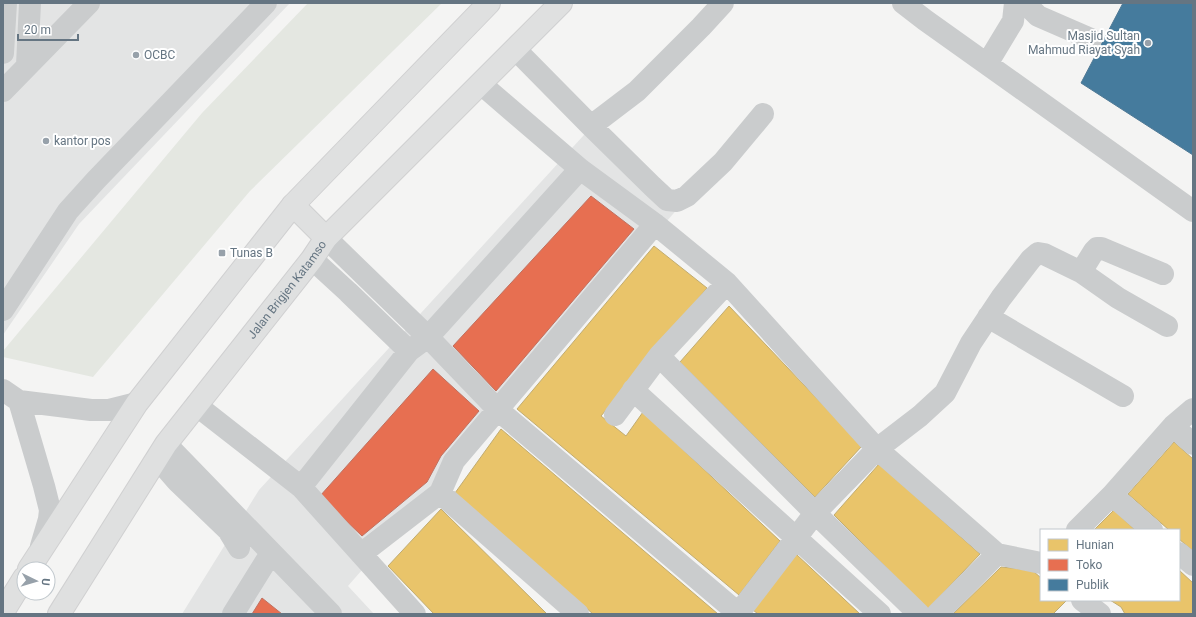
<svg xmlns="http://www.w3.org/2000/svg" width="1196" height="617" viewBox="0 0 1196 617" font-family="Roboto,sans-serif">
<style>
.built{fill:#e3e4e4}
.green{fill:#e4e7e1}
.homes{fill:#e9c46a;stroke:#c1ac71}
.shops{fill:#e76f51;stroke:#c07160}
.public{fill:#457b9d;stroke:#4f7995}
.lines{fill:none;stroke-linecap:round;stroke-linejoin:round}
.major-casing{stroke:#d0d1d1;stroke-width:24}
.highway-casing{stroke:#d0d0d1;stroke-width:24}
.minor{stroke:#cacccd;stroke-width:22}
.major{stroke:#dfe0e0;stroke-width:22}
.highway{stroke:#dfe0e0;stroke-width:22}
.poi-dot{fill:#97a1aa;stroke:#fff;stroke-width:1.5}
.labels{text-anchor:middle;stroke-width:4;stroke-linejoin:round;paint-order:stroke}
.poi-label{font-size:12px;fill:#657582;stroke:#fff;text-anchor:start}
.street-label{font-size:12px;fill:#657582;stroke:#fff}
</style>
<rect width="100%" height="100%" fill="#f4f4f3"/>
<!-- built -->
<path class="built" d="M3,3H290L79,224L3,335Z
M594,124L680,206L348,586L374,614H182L259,490Z"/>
<!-- green -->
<path class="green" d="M308,3H442L250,191L93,377L3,357V351L202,113Z"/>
<!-- homes -->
<path class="homes" d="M654,246L707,288L601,416L626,436L643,412L780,541L739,595L517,409Z
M729,306L862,446L815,497L680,362Z
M501,429L718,614H593L455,493Z
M1174,442L1193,459V551L1179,539V530H1169L1128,494Z
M879,464L980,554L928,609L834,515Z
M441,509L547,614H434L388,566Z
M1114,510L1135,530H1094Z
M796,554L860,614H758L753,610Z
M1001,567L1032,570L1041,578V600H1067L1053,614H953Z
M1179,570L1193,583V614H1125L1121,607L1110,600H1179Z"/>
<!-- shops -->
<path class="shops" d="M591,196L634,229L496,391L453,346Z
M433,369L479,411L441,456L427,482L362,536L320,496Z
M262,598L282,614H252Z"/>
<!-- public -->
<path class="public" d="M1123,3H1193V155L1081,83Z"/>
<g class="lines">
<!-- major casing -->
<g class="major-casing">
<path id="major" d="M293,205L326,238"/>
</g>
<!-- highway casing -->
<g class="highway-casing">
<g id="highway">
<path d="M29,569L137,403L293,205L489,3"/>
<path d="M3,612L24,578"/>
<path id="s1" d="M59,614L166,444L312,259L326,238L561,3"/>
</g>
</g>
<!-- minor -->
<path class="minor" d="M903,3L925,20L1193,211
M1025,3L1038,16L1091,39
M515,49L591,126L652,186L667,200L677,201L687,196L723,162L763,114
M3,53L6,3
M987,64L1013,21L1015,3
M27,65L30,3
M481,84L580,169L655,224L727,283L877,449L997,554L1041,563
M3,91L89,3
M591,126L637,91L701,27L723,3
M326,238L428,337L498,410L739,614
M312,259L348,292L409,351
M1081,272L1118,298L1167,326
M3,310L68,211L96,180L266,3
M988,317L1123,396
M659,356L815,513L919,614
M3,390L19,401
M633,390L880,614
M196,405L301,487
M615,415L659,356L727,283
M1173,426L1193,444
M166,444L331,614
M157,458L177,481L228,530L239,548
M440,493L578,614
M1112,495L1152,530
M1077,530L1112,495L1173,426L1193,409
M41,546L49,519L50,510L44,486L19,401L91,410H109L137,403
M1179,553L1193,565
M361,554L440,493L454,461L655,224
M1082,600L1100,614
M233,614L271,553
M415,614L301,487L409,351L428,337L580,169
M738,614L815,513L877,449L920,416L945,393L971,343L1001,298L1031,259L1038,253L1044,254L1081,272L1094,251L1097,248H1101L1163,274
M937,614L997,554"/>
<!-- major -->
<use href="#major" class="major"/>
<!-- highway -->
<use href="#highway" class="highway"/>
</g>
<!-- markers -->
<g class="poi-dot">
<circle cx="1148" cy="43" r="4"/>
<circle cx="136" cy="55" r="4"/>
<circle cx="46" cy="141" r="4"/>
<rect x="218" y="249" width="8" height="8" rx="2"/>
</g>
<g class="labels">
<!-- poi labels -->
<g class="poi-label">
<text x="1140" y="40" text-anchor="end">Masjid Sultan<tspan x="1140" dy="14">Mahmud Riayat Syah</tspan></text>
<text x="144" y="59">OCBC</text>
<text x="54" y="145">kantor pos</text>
<text x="230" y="257">Tunas B</text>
</g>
<!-- street labels -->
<g class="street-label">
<text dy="4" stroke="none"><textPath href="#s1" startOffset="397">Jalan Brigjen Katamso</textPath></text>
</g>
</g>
<!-- border -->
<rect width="1196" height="617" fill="none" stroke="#657582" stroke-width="8"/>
<!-- legend -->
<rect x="1040" y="529" width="140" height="72" fill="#ffffff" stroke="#c1c8cd"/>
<rect x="1048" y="539" width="20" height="12" fill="#e9c46a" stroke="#c1c8cd"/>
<text x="1076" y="549" font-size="12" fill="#657582">Hunian</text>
<rect x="1048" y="559" width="20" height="12" fill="#e76f51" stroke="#c1c8cd"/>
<text x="1076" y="569" font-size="12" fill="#657582">Toko</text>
<rect x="1048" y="579" width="20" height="12" fill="#457b9d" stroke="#c1c8cd"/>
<text x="1076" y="589" font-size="12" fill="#657582">Publik</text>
<!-- north arrow -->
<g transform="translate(36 581) rotate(95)"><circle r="19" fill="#ffffff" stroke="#c1c8cd"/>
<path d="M0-3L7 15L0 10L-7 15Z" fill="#97a1aa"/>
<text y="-6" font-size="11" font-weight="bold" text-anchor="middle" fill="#657582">U</text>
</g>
<!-- scale -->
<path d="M18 34v6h60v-6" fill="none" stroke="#657582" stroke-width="2"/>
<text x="24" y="34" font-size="12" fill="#657582" stroke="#ffffff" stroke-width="3" paint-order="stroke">20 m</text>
</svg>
